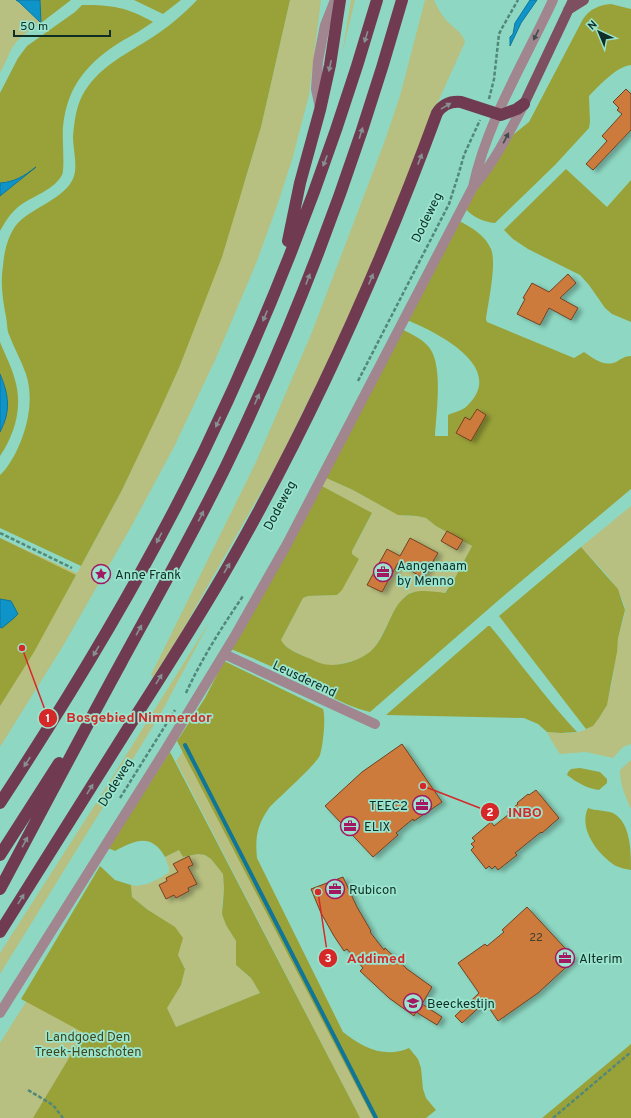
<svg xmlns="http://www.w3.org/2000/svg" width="631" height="1118" viewBox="0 0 631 1118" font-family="Overpass,sans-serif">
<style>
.green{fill:#b7bf81}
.forest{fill:#99a239}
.water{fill:#0f94ca;stroke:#0f7599}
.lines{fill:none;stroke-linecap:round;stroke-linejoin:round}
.stream{stroke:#0f7599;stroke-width:4}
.building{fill:#cd7a3d;stroke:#714221;filter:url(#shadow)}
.path{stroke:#528879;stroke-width:2.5;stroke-dasharray:4 2;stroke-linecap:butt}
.minor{stroke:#a1858f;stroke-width:10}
.major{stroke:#7d4f61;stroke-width:10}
.highway{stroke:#703b51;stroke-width:12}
.oneway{fill:#414c4b}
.oneway2{fill:#869090}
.labels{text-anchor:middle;stroke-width:3.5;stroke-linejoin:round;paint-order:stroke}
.number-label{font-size:11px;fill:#3e412c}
.street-label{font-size:13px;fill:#0e2e26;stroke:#9be5cf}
.poi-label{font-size:13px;fill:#0e2e26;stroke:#9be5cf;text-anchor:start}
.park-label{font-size:13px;fill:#3f4419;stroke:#9be5cf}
.leader{fill:none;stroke:#d62828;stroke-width:1.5}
.callout-dot{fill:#d62828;stroke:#9be5cf;stroke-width:1.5}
.mark-label{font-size:12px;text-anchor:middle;font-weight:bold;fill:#fff}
.callout-label{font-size:14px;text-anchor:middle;font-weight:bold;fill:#d62828;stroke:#9be5cf;stroke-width:3.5;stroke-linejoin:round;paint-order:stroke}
</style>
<defs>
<filter id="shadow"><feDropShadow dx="4.5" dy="2.5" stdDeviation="2" flood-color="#0004"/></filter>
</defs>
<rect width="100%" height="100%" fill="#8ed8c3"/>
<!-- green -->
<path class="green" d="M0,0H16L41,23C30,30 17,38 11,50C7,58 4,66 0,73Z
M290,0H321L309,95L292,160L278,203L257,261L217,356L174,447L131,527L63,646L0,747V538L77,573L81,566L122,490L179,368L246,178L261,127Z
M351,0H355L342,54Z
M425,0H434C437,7 441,14 446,20C453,27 462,32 465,42L433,113L366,283L280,459L181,633L153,677L151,675L257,460L312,332L384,143L400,96Z
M324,477L353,490L379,504L406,516H417L426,518L436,526L472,546L455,578L444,593L412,592L405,596L395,609L375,648L367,655L356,660L336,665H322L291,650L282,643L281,640L303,598L308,596L337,595L359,559L352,554V551L372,514L320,485Z
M631,506V744L623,747L613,758L586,752L560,754L554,745L547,732C557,733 568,734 578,732C614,726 613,666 618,638C619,630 626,616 625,608C620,584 597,565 581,547Z
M210,621L160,715L0,974V953L93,808Z
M186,747L381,1118H360L176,761Z
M631,760V809C625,796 620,784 620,770Z
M179,850L183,857L198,854L205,855L211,859L223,874L224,889L222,906L226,925L236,941V965L251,978L260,993L176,1027L166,1008L181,985L185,969L178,955L148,910L132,897L131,885C144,888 157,880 168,873L169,872V868L165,857Z
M82,913L239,1118H0V1043Z"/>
<!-- forest -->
<path class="forest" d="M40,0H71L41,23Z
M134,0H181L163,14Z
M197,0H290L261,127L222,257L179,368L159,412L122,490L81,566L0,528V475C7,469 13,458 17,450C28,427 34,399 26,374C21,360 13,346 8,332C7,327 7,322 6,317C3,301 0,283 3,266C4,252 8,235 17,224C25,215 37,209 47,203C55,198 64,192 70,184C80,171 73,152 73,137C74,123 76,108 82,96C97,68 123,56 148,40C166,29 183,15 197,0Z
M611,4L631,9V65C617,66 599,86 589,96L590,122L589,128L555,165L495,223C484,222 472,217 465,208L514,134L529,122L583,19C590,9 599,5 611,4Z
M82,5C113,5 126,7 153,22C143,29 133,35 122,41C88,62 67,86 63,127C62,137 65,169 62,175C53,191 32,196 18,207C10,214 5,222 0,231V196L29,172C19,179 11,182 0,183V93L18,58L27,46L75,12Z
M566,169L607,207L631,180V322L612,314L605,308L589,285L580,275L528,249L513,239L504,230Z
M459,221C471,227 485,235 491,249C497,263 488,303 486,319L487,322L574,358L584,352C594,359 604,367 616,362C621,359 625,356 631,356V489L500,599L370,712C341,705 314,687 288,674C269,665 250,657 231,649L320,485L372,513L352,551V554L359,559L342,590L337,595L308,596L303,598L281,640C286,650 301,655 311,659C324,666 332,666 346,663C377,655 379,641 392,615C395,608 400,601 406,596C416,588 433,592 445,593L455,578L472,546L436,526L426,518L417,516L398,515L353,490L324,477L402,329C411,334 422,339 428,346C444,363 436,413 435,436H448V415C454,412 462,411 467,406C508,367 436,332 407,320Z
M0,342C5,355 12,367 15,380C23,406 15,434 0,456V432L4,424V383L0,374Z
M0,538L76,575L34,652L0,706Z
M581,547L618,589L625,610L618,638L617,652L607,705L599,718L593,726L586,729L499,616Z
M488,626H490C519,661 546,699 577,732L561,733L547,732L538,724L524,718L386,715Z
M224,661L323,709C326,718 323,746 320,755C316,765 278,798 269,808C257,825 255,838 257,858L343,1032C362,1047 384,1059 409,1048L418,1059L421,1068L423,1089L426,1098L436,1110L426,1118H373L177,741L205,698Z
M170,752L356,1110L360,1118H33L84,1033L21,999L100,866L115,880L131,885L132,897L148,910L175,927L183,938L178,955L185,969L181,985L167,1008L176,1027L260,993L251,978L236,965V941L226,925L222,914L224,889L223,874L211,859L205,855L198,854L183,857L179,850L165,857C151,833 136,840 115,851L108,848Z
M580,768L600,772L607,779V783L599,790C588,789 576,782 567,775L568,772L571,769Z
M588,808C596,811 605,810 613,813C631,823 631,851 631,870C626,869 620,868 616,866C598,855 578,829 588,808Z
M631,1044V1118H542Z"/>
<!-- water -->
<path class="water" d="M16,0H40L41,23L19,2Z
M530,0H537L521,23L510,46V37L513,34L515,23Z
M36,167L0,196V183C15,182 24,176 36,167Z
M0,374C9,395 11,411 0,432Z
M0,599L11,601L18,614L14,618L2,628L0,627Z"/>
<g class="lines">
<!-- stream -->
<path class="stream" d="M185,745L376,1118"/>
</g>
<!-- building -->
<path class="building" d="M626,89L631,94V130L593,170L586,164L607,141L602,136L622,114L617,110L619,108L613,102Z
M568,274L576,283L560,298L578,308L571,320L549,308L540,325L517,314L525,299L523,298L532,283L549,292Z
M477,409L486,415L471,441L456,433L465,417L470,420Z
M447,531L463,540L457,550L441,541Z
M410,538L438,553L423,578L398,563L382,592L367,585L387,549L400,556Z
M402,744L442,802L414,821L413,819L396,833L398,835L373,857L325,806L362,772Z
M536,790L559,818L542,833L541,832L515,853L517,855L498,870L495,866L492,869L489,866L486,869L471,850L474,847L471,844L475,841L472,838L491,822L494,826L509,814L507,812L518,804L517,803L528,794L529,795Z
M189,856L193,865L188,867L197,884L188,888L189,891L176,898L174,895L166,899L159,885L167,881L166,878L178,872L173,864Z
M343,877L357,907L371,931L370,932L384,950L385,948L407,969L432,987L422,1004L442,1017L437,1025L416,1012L414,1016L389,998L360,971L363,968L347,949L344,951L334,936L321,913L311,889Z
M527,907L575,959L538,993L498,1021L485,1002L462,1023L455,1016L479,993L458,963L485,944L487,946L504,932L502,930Z"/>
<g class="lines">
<!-- path -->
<path class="path" d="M489,99L494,79L499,34L502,28L518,0
M358,381L449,204L458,176L464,155L480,120
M0,533L72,568
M186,693C202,658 222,627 243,596
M120,798L175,710
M28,1090L53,1105L63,1118
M553,1118L631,1052"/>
<!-- minor -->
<path class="minor" d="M320,108L316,89L318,61L325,25L335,0
M474,186C495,161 509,133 524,104
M224,654L375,724
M0,1013L166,749L236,634L287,544L473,187C487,121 525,61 553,0"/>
<!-- major -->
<path class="major" d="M568,10L584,0
M524,104L573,0"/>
<!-- highway -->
<path class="highway" d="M288,241L300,183L320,110L330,65L340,0
M0,803C74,690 145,573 204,451C274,306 332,155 377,0
M0,855L59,763
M0,889C40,814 80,738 121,663C157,597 194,532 227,464C299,315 357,159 402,0
M0,932C46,860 91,787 137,714C169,664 201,614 230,563C312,419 380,268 437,113C443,104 451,101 461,102L501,115L517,109L524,104"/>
</g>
<!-- one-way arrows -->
<defs><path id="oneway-solid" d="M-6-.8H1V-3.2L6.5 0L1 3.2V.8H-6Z"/></defs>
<g class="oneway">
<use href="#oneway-solid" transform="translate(536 35) rotate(116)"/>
<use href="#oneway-solid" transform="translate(506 138) rotate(-62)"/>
</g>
<g class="oneway2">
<use href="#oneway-solid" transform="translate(366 37) rotate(107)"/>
<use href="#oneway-solid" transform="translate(330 66) rotate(102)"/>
<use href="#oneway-solid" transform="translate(446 106) rotate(-31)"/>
<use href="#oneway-solid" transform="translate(361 133) rotate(-72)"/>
<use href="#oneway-solid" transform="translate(420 159) rotate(-69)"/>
<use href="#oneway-solid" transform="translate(325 161) rotate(111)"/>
<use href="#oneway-solid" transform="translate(308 279) rotate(-69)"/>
<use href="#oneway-solid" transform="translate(371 279) rotate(-67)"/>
<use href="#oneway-solid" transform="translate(265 316) rotate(113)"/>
<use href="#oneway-solid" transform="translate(257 399) rotate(-66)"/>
<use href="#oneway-solid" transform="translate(218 422) rotate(115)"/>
<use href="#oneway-solid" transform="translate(201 516) rotate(-63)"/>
<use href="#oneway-solid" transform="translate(159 538) rotate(118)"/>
<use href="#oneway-solid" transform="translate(227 568) rotate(-59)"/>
<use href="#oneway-solid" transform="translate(139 630) rotate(-61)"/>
<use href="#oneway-solid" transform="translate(96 651) rotate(120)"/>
<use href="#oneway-solid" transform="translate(159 679) rotate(-58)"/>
<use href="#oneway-solid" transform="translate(27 762) rotate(123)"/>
<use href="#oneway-solid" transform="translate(90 789) rotate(-58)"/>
<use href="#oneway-solid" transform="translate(25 842) rotate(-62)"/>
<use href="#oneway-solid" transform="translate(21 899) rotate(-58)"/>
</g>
<!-- icons -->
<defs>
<g id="office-ring" transform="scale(1)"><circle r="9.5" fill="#9be5cf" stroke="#a21863" stroke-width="1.5"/><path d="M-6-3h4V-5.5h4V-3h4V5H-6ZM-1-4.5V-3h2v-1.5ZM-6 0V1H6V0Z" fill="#a21863"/></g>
<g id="sight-ring" transform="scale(1)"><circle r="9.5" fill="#9be5cf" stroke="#a21863" stroke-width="1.5"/><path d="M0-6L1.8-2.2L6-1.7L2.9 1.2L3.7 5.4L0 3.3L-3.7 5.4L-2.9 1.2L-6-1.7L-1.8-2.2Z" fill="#a21863"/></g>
<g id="university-ring" transform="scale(1)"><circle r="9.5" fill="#9be5cf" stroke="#a21863" stroke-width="1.5"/><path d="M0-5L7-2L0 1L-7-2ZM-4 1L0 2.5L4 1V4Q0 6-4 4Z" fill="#a21863"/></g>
</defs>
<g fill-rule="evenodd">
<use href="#office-ring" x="383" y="572"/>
<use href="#sight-ring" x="101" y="574"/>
<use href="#office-ring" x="422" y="805"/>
<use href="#office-ring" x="350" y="826"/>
<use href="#office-ring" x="335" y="889"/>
<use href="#office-ring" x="565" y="958"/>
<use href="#university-ring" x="413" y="1003"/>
</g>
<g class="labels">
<!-- number labels -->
<g class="number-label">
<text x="536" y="941">22</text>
</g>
<!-- street labels -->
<g class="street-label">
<text transform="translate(426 217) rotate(-64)" y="5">Dodeweg</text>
<text transform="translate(279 505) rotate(-62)" y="5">Dodeweg</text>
<text transform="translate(305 678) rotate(25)" y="5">Leusderend</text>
<text transform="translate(115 782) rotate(-58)" y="5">Dodeweg</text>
</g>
<!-- poi labels -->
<g class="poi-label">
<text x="397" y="570">Aangenaam<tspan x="397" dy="15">by Menno</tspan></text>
<text x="115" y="579">Anne Frank</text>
<text x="408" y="810" text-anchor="end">TEEC2</text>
<text x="364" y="831">ELIX</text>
<text x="349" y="894">Rubicon</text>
<text x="579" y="963">Alterim</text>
<text x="427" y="1008">Beeckestijn</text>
</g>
<!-- park labels -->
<g class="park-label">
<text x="88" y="1041">Landgoed Den<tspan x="88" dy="15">Treek-Henschoten</tspan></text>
</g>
</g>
<!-- callouts -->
<path class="leader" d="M22 648L48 718M423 786L490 812M318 892L328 958"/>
<g class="callout-dot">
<circle cx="22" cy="648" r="4"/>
<circle cx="423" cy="786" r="4"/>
<circle cx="318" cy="892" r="4"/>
<circle cx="48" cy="718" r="10"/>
<circle cx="490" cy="812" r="10"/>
<circle cx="328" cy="958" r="10"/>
</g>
<g class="mark-label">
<text x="48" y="722">1</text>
<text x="490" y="816">2</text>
<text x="328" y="962">3</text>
</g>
<g class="callout-label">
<text x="139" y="722">Bosgebied Nimmerdor</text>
<text x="525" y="817">INBO</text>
<text x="376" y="963">Addimed</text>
</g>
<!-- north arrow -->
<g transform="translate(599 32) rotate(316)" stroke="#9be5cf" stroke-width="3" paint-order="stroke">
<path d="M0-3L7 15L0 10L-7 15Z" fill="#0e2e26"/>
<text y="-6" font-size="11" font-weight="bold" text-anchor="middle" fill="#0e2e26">N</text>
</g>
<!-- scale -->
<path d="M14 30v6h96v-6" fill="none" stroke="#0e2e26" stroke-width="2"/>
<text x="20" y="30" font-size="12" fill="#0e2e26" stroke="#9be5cf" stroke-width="3" paint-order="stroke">50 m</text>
</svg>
